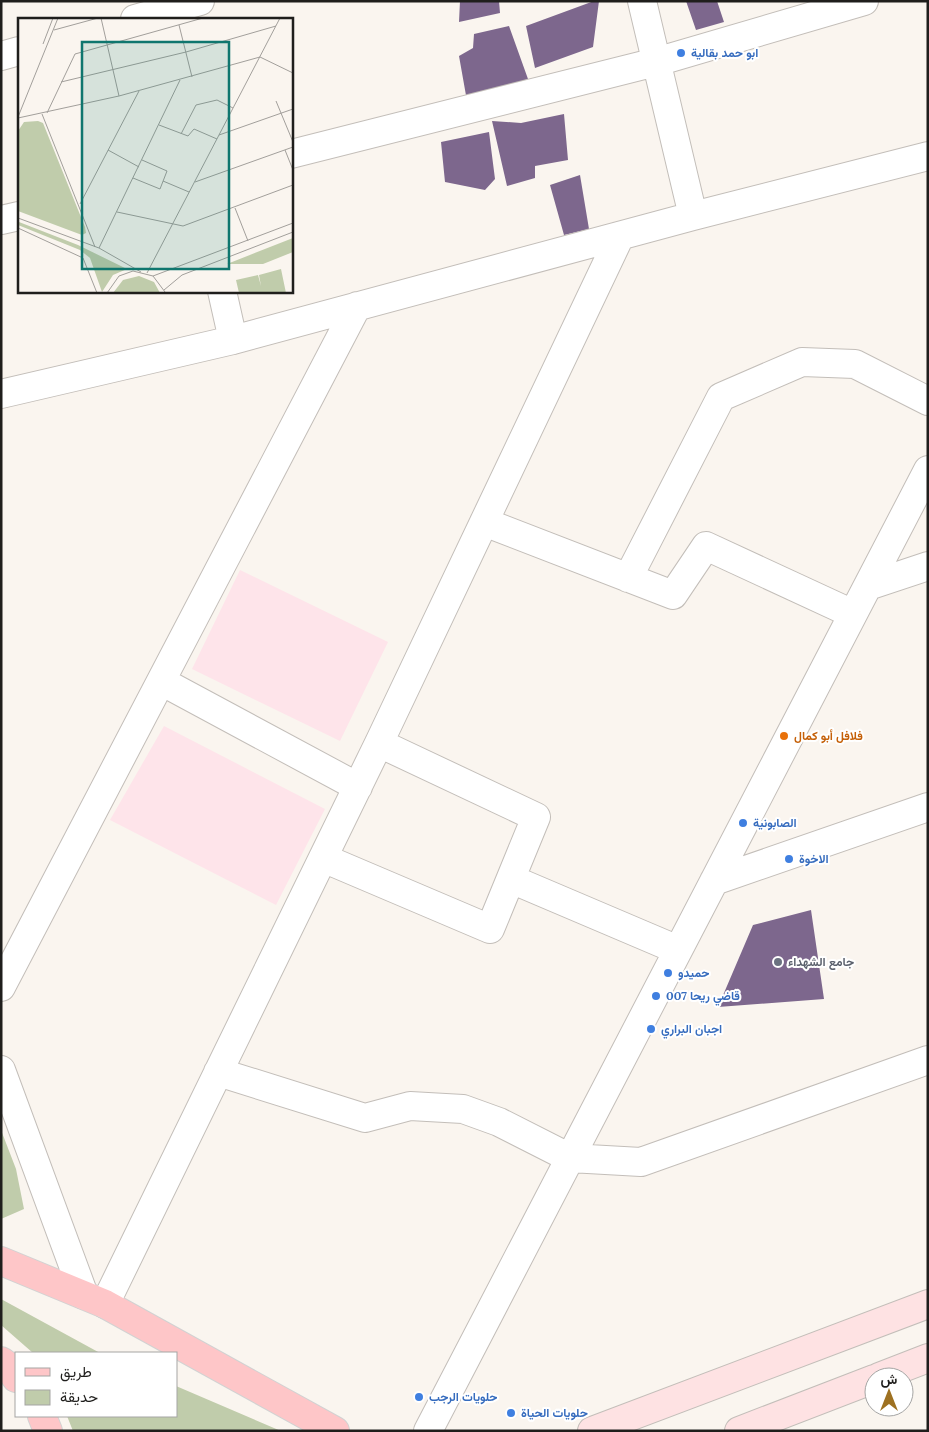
<svg xmlns="http://www.w3.org/2000/svg" width="929" height="1432" viewBox="0 0 929 1432" font-family="Lora,Vazirmatn,serif">
<style>
.education{fill:#fee4ea}
.green{fill:#c0ccab}
.building{fill:#7d678d}
.lines{fill:none;stroke-linecap:round;stroke-linejoin:round}
.minor-casing{stroke:#c3beb9;stroke-width:30}
.secondary-casing{stroke:#c3beb9;stroke-width:30}
.primary-casing{stroke:#d2d2d2;stroke-width:30}
.minor{stroke:#fff;stroke-width:28}
.secondary{stroke:#fee2e3;stroke-width:28}
.primary{stroke:#fec6c8;stroke-width:28}
.shop-dot{fill:#3f7fe0;stroke:#fff;stroke-width:2}
.food-dot{fill:#e8710a;stroke:#fff;stroke-width:2}
.worship-dot{fill:#6b7280;stroke:#fff;stroke-width:2}
.labels{text-anchor:middle;stroke-width:4;stroke-linejoin:round;paint-order:stroke}
.shop-label{font-size:12px;font-weight:bold;fill:#366cbe;stroke:#fff;text-anchor:start}
.food-label{font-size:12px;font-weight:bold;fill:#c56008;stroke:#fff;text-anchor:start}
.worship-label{font-size:12px;font-weight:bold;fill:#5b616d;stroke:#fff;text-anchor:start}
.inset-road{fill:none;stroke:#a29f9b;stroke-width:1}
.view{fill:#0f766e;fill-opacity:0.15;stroke:#0f766e;stroke-width:2.5}
.inset-edge{fill:none;stroke:#1f1e1c;stroke-width:2.5}
</style>
<rect width="100%" height="100%" fill="#faf5ef"/>
<!-- education -->
<path class="education" d="M240,570L388,642L340,741L192,669Z
M164,726L325,809L276,905L110,820Z"/>
<!-- green -->
<path class="green" d="M1,1130L16,1169L24,1209L1,1219Z
M1,1299L100,1353H33L1,1325Z
M176,1386L281,1431H73L67,1416H176Z"/>
<!-- building -->
<path class="building" d="M460,1H499L500,13L459,22Z
M594,1H599L593,47L535,68L526,26Z
M686,1H717L724,22L696,30Z
M509,26L528,79L467,101L459,56L473,48L474,34Z
M564,114L568,160L535,166V178L507,186L492,121L521,123Z
M489,132L495,179L485,190L445,182L441,142Z
M580,175L589,229L564,235L550,185Z
M811,910L824,999L718,1007L753,925Z"/>
<g class="lines">
<!-- minor casing -->
<g class="minor-casing">
<path id="minor" d="M642,1L693,216
M135,19L200,1
M1,56L19,51
M291,154L656,62L864,1
M1,220L19,216
M222,291L233,340
M1,394L233,340L693,216L928,156
M484,522L673,595L706,546L853,614
M628,578L721,397L802,362L855,364L928,401
M868,586L928,566
M161,681L358,787
M323,858L490,929L536,817L379,743
M511,879L678,950
M714,881L928,807
M1,987L357,306
M1,1070L84,1295
M218,1072L365,1118L410,1106L463,1109L499,1122L570,1158L641,1162L928,1060
M105,1304L379,743L620,236
M428,1431L928,470"/>
</g>
<!-- secondary casing -->
<g class="secondary-casing">
<path id="secondary" d="M879,1377L928,1358
M592,1431L928,1304
M739,1431L874,1379"/>
</g>
<!-- primary casing -->
<g class="primary-casing">
<path id="primary" d="M1,1261L105,1304L335,1431
M1,1361L8,1366L16,1378
M42,1416L48,1431"/>
</g>
<!-- minor -->
<use href="#minor" class="minor"/>
<!-- secondary -->
<use href="#secondary" class="secondary"/>
<!-- primary -->
<use href="#primary" class="primary"/>
</g>
<!-- markers -->
<g class="shop-dot">
<circle cx="681" cy="53" r="5"/>
<circle cx="743" cy="823" r="5"/>
<circle cx="789" cy="859" r="5"/>
<circle cx="668" cy="973" r="5"/>
<circle cx="656" cy="996" r="5"/>
<circle cx="651" cy="1029" r="5"/>
<circle cx="419" cy="1397" r="5"/>
<circle cx="511" cy="1413" r="5"/>
</g>
<circle class="food-dot" cx="784" cy="736" r="5"/>
<circle class="worship-dot" cx="778" cy="962" r="5"/>
<g class="labels">
<!-- shop labels -->
<g class="shop-label">
<text x="691" y="57">ابو حمد بقالية</text>
<text x="753" y="827">الصابونية</text>
<text x="799" y="863">الاخوة</text>
<text x="678" y="977">حميدو</text>
<text x="666" y="1000">قاضي ريحا 007</text>
<text x="661" y="1033">اجبان البراري</text>
<text x="429" y="1401">حلويات الرجب</text>
<text x="521" y="1417">حلويات الحياة</text>
</g>
<!-- food labels -->
<g class="food-label">
<text x="794" y="740">فلافل أبو كمال</text>
</g>
<!-- worship labels -->
<g class="worship-label">
<text x="788" y="966">جامع الشهداء</text>
</g>
</g>
<!-- overview -->
<g transform="translate(18 18)">
<rect width="275" height="275" fill="#faf5ef"/>
<path d="M20,103L25,105L67,209L68,215L64,217L0,193V113L6,104ZM1,204L60,227L109,251L95,257L84,274L72,240L62,232L0,207ZM275,220V234L245,246H209ZM263,251L268,275H221L218,262L240,257L243,268L241,257ZM121,258L136,264L142,275H95L105,262Z" fill="#c0ccab"/>
<path class="inset-road" d="M83,0L101,78M161,7L174,59M36,12L80,0M25,26L35,0M43,64L168,34L258,8M258,83L275,124M29,95L57,36L185,0M24,96L77,229M0,99L40,0M0,100L101,78L242,39L275,55M141,107L170,118L176,111L199,121M163,116L178,87L199,82L215,90M201,117L275,91M90,132L121,149M267,132L275,152M115,160L142,171L149,153L124,142M145,163L171,174M177,164L275,129M62,186L121,73M217,190L230,223M99,194L165,208L275,167M0,200L81,230L123,254M0,210L65,240L79,275M81,230L162,62M129,255L262,0M135,258L275,205M146,272L164,257L275,214M89,275L101,258L115,253L135,258L147,274"/>
<path class="view" d="M64,24H211V251H64Z"/>
<rect width="275" height="275" class="inset-edge"/>
</g>
<!-- border -->
<rect width="929" height="1432" fill="none" stroke="#1f1e1c" stroke-width="5"/>
<!-- legend -->
<rect x="15" y="1352" width="162" height="65" fill="#ffffff" stroke="#a5a5a4"/>
<rect x="25" y="1368" width="25" height="8" fill="#fec6c8" stroke="#a5a5a4"/>
<text x="60" y="1377" font-size="15" fill="#1f1e1c">طريق</text>
<rect x="25" y="1390" width="25" height="15" fill="#c0ccab" stroke="#a5a5a4"/>
<text x="60" y="1402" font-size="15" fill="#1f1e1c">حديقة</text>
<!-- north arrow -->
<g transform="translate(889 1392)"><circle r="24" fill="#ffffff" stroke="#a5a5a4"/>
<path d="M0-4L9 19L0 12L-9 19Z" fill="#9e7121"/>
<text y="-8" font-size="14" font-weight="bold" text-anchor="middle" fill="#1f1e1c">ش</text>
</g>
</svg>
